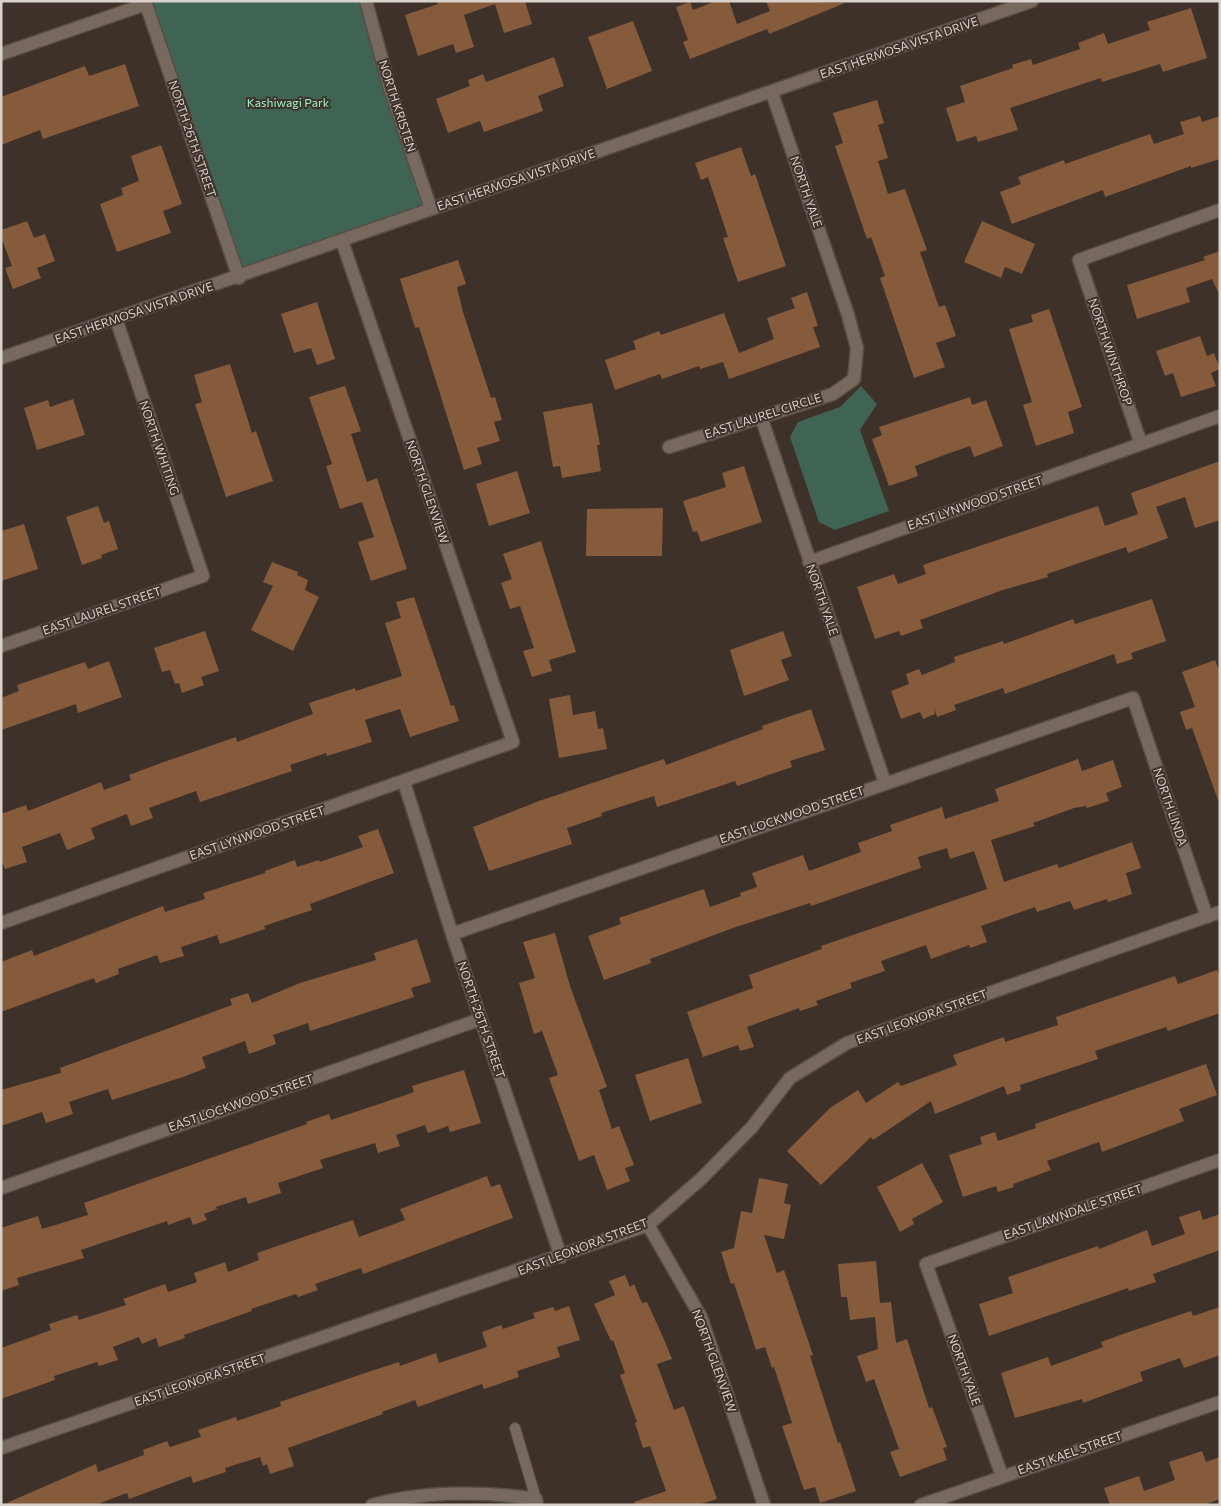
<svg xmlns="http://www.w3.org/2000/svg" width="1221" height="1506" viewBox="0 0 1221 1506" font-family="Commissioner,sans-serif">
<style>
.green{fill:#406454}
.building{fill:#865b3c}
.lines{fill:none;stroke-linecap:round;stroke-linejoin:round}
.service-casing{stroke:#574d45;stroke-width:12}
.minor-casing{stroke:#574d45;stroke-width:15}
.tertiary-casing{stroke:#574d45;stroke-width:15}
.service{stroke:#77695f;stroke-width:10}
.minor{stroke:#77695f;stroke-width:12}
.tertiary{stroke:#77695f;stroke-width:12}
.labels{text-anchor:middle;stroke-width:4;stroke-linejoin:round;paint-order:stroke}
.street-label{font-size:12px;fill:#d9d1cc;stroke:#3d3129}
.park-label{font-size:12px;fill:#9df5cd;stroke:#3d3129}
</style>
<rect width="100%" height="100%" fill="#3d3129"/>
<!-- green -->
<path class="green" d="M146,1H366L431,209L239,278Z
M861,386L877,404L860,430L889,511L835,530L819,522L790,437L798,422L840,407Z"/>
<!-- building -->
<path class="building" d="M437,1H525L532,24L504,33L495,4L464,15L474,47L456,53L453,44L418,56L405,15L438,4Z
M716,1H729L737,24L770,11L766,1L845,3L769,34L767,29L690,59L683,42L688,40L676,7L690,2L693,10Z
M1191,8L1207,58L1163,72L1160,64L1102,82L1101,78L1010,108L1018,130L978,142L976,136L957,142L946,108L965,102L960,86L1013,68L1012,65L1031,59L1033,65L1080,49L1078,43L1104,33L1108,44L1150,30L1147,22Z
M633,21L652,71L607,89L588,37Z
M554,57L564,86L538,96L543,111L484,132L480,121L448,133L436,99L470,86L468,80L483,74L486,82Z
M125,64L139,106L43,139L40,130L1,145V97L85,66L89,76Z
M877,100L884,123L878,125L888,158L878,161L888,194L905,189L927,250L920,252L939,307L945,305L956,336L936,343L945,367L914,378L880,278L885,276L871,237L867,239L835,146L843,143L833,113Z
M1200,116L1202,122L1220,116V159L1191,168V166L1105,197L1103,190L1012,224L1000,192L1021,184L1018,177L1064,160L1065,164L1150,134L1154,144L1184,134L1180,122Z
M161,145L182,204L163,211L171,233L117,252L100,204L123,195L121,188L139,181L131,156Z
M741,147L751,176L755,174L786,266L738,282L723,238L728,237L708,177L701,180L695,163Z
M27,221L34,238L45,234L55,261L37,268L41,278L13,289L5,268L12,266L1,237V230Z
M982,221L1035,244L1022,274L1005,267L1001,278L964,262Z
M1220,251V296L1212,279L1186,288L1190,302L1137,319L1127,285L1205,260L1203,257Z
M458,260L466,284L457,287L463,312L491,398L495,397L502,420L494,422L500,441L477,448L482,464L464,470L419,327L415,328L400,279Z
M807,292L818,326L813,327L820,347L729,379L723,362L700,369L699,366L662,379L660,374L615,390L605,360L636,349L633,341L659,331L661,335L724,313L739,353L774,339L767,318L795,308L791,298Z
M317,302L335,359L317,365L311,348L294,353L281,314Z
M1049,309L1082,407L1068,412L1074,433L1036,446L1023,405L1032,402L1009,329L1033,322L1031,315Z
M1200,336L1207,356L1214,353L1220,369L1211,373L1216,386L1181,397L1173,373L1165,376L1156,351Z
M230,364L252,433L256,431L273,481L226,497L195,404L202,402L194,375Z
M345,386L361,431L351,434L367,482L377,478L407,569L371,581L358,542L374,537L362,502L340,509L326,466L332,464L309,397Z
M970,397L972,405L986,400L1003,446L974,457L970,446L947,454L915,466L918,476L889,486L872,439L882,435L879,427Z
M73,399L85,435L37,450L24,408L48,400L50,407Z
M592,403L600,445H597L601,471L562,478L560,466L553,467L543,412Z
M1220,461V520L1195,528L1185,497L1156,507L1168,538L1128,553L1126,547L1047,574L1048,577L1003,590L920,620L923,628L901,636L899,631L875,639L857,587L894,574L898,584L926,574L923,565L1098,506L1105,526L1138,514L1131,493Z
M744,466L762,522L701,542L697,531L693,532L683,501L726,487L722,473Z
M517,471L530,513L489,526L476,484Z
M98,506L104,523L109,521L118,549L101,555L102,558L82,565L66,517Z
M663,508L662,556H586L587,509Z
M24,524L38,569L1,581V531Z
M541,541L576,652L549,660L552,671L532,677L523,651L534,648L520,606L510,609L501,583L512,579L503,554Z
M272,562L298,572L297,575L308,580L305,590L319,597L293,651L251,630L273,586L263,582Z
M414,597L451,706L454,705L459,721L410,737L400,709L365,720L372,742L327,756L326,753L290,765L292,771L200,802L196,791L149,808L153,818L131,826L127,814L91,828L95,839L67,850L60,833L22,847L27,862L5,869L1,859V814L26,805L28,811L101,782L104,790L131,780L129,775L161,763L236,737L237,742L313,714L309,703L355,688L356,691L402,676L385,623L401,618L396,602Z
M1152,599L1166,641L1131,653L1133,659L1117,664L1114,654L1005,694L1003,688L954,705L956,710L937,717L934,707L935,714L923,719L920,712L901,719L891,691L909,684L906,674L919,669L922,675L955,662L954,657L1003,641L1004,644L1073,619L1075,624Z
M205,631L219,671L201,677L204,685L182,693L179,683L175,684L170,670L162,672L154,648Z
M783,631L792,656L781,660L789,680L744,696L730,650Z
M1215,660L1220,673V799L1218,800L1192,728L1186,730L1180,712L1195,707L1182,672Z
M109,661L122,697L78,713L76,704L1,730V698L19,691L17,685L85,662L88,669Z
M570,695L573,715L595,711L598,729L603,728L607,749L559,758L549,699Z
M811,709L825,750L790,761L792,767L737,786L735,781L657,807L654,796L601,813L602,816L567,828L572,844L489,871L473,827L539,801L664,759L666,765L763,729L762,726Z
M1078,759L1082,771L1113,760L1122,787L1106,793L1109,801L1087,808L1086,806L1074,808L1033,823L1035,826L991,840L1004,882L1057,864L1059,868L1132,842L1141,868L1126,873L1132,894L1108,902L1107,899L1074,910L1070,901L1037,912L1035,907L981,926L987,942L970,948L969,945L931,959L926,945L881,961L885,971L850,983L852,988L816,1001L818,1005L800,1011L799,1008L747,1027L754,1047L740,1051L738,1045L703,1057L687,1012L753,988L749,975L822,949L821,946L987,889L974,851L950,859L947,848L918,857L921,868L811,906L810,903L733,928L650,959L651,963L604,980L588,936L621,924L619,918L704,889L710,907L741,896L740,893L757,887L752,873L803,855L809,871L861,852L858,843L892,831L890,825L942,807L945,819L999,801L995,789Z
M378,829L394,873L310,904L312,910L264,926L265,929L220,944L217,935L181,947L184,956L160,963L157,955L118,969L119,974L96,983L94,978L1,1012V962L32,950L34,956L163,906L165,912L205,899L203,893L265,873V871L295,860L297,867L319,860L320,862L363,847L358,836Z
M555,933L570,986L607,1087L599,1090L612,1129L619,1126L634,1165L625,1168L630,1181L607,1190L594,1155L579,1161L549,1078L558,1075L542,1031L534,1034L519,983L535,978L523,942Z
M417,939L431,982L411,988L414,997L310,1031L308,1023L273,1035L276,1044L249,1054L245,1041L202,1057L206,1068L183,1077L112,1100L108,1089L69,1102L73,1114L46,1123L42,1112L1,1126V1090L61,1073L60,1068L232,1005L230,999L248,993L252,1003L300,983L376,960L374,953Z
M1217,970L1220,978V1013L1168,1031L1166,1027L1095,1051L1098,1059L1020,1085L1021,1090L1007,1095L1004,1086L935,1114L931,1101L873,1140L871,1137L821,1185L787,1151L830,1108L858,1090L866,1103L898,1082L901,1086L957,1065L953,1055L1004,1037L1005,1042L1058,1025L1056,1017L1175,976L1178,984Z
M688,1058L702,1103L650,1121L635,1075Z
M1206,1064L1217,1095L1179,1109L1184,1121L1102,1152L1099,1142L1047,1161L1051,1170L1013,1184L1014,1187L998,1192L996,1186L963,1197L949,1155L982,1144L980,1137L995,1132L998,1141L1036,1128L1035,1124Z
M464,1070L481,1123L450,1132L448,1126L428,1133L425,1125L396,1135L400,1146L378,1153L375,1143L320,1160L323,1168L278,1183L281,1193L248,1204L246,1197L216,1207L217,1209L204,1214L207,1220L193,1225L190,1217L168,1225L167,1221L81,1250L84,1258L17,1278L19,1285L1,1291V1228L38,1216L42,1229L88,1215L84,1203L307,1124L306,1122L329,1114L331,1120L382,1103L414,1092L412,1086Z
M922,1163L943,1202L912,1219L914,1224L900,1232L877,1187Z
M487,1176L491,1187L500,1184L513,1218L363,1274L361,1268L315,1284L318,1290L298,1297L296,1294L251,1309L252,1311L184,1335L185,1338L159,1347L156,1338L142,1344L139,1337L113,1347L118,1360L99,1366L97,1362L54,1376L55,1380L1,1399V1348L51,1330L49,1324L77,1315L79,1320L126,1305L123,1299L165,1284L168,1292L197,1282L194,1273L225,1262L228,1272L259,1260L257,1253L353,1220L359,1237L405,1220L400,1209Z
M759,1178L788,1184L784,1203L791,1205L784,1239L764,1235L777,1273L784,1270L813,1355L810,1356L838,1443L840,1442L856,1491L820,1503L815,1487L804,1490L782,1426L792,1423L774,1367L772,1368L765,1347L756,1350L734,1283L731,1284L721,1252L734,1248L741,1211L752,1213Z
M1200,1210L1203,1220L1220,1214V1250L1153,1274L1156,1282L1129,1291L1128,1288L989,1336L979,1304L1013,1293L1008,1277L1098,1246L1099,1249L1147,1230L1152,1246L1185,1234L1179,1217Z
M876,1261L880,1303L891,1302L896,1343L907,1339L929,1408L932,1407L947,1447L943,1448L947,1460L900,1477L890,1452L899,1449L874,1379L866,1382L857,1356L878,1349L875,1317L850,1320L847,1297H841L838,1264Z
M625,1275L630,1287L634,1284L642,1303L647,1302L663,1337L672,1359L657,1364L674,1410L684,1406L717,1499L698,1505H635L634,1502L666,1491L650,1446L643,1448L635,1423L637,1422L620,1375L625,1373L613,1340L611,1341L594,1304L615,1295L609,1281Z
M569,1306L580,1340L557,1347L560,1357L517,1371L519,1377L484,1389L482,1384L418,1407L415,1400L382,1412L383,1414L288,1448L294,1466L270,1474L267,1464L263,1466L260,1457L225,1468L226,1472L193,1483L191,1476L129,1499L127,1493L95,1505H2L96,1464L98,1472L144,1455L143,1450L167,1441L170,1447L201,1437L198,1430L236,1417L237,1421L281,1406L280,1402L368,1372L399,1362L400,1366L436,1353L439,1363L487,1347L482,1332L501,1325L503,1329L535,1318L533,1313L553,1307L555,1311Z
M1220,1307V1355L1184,1368L1180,1358L1140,1372L1143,1381L1083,1403L1082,1399L1015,1418L1001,1373L1048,1357L1051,1366L1103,1347L1101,1342L1126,1333L1191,1311L1193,1316Z
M1202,1451L1206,1462L1220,1457V1499L1204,1505H1110L1104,1488L1139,1476L1144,1491L1175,1480L1169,1462Z"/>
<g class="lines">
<!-- service casing -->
<g class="service-casing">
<path id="service" d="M515,1428L536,1499"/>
</g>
<!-- minor casing -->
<g class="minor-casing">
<path id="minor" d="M145,1L239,278
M366,1L390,89L431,209
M1,54L146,4
M761,417L885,783
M1141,444L1079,260L1220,210
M669,447L833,394L854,379L857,348L848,315L772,93
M809,562L1220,416
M1,646L203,576L116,319
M404,782L452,934L561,1257
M1,923L513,742L342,241
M452,934L1133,698L1207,917
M1,1188L481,1019
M648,1225L701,1317L764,1505
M1,1448L648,1225L701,1179L752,1127L790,1078L847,1043L1220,912
M1002,1476L926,1264L1220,1160
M372,1505C426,1490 481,1491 536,1499L537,1505
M921,1505L1220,1402"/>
</g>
<!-- tertiary casing -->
<g class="tertiary-casing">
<path id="tertiary" d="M1,358C345,240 689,122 1032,1"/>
</g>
<!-- service -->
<use href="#service" class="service"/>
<!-- minor -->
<use href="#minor" class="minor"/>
<!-- tertiary -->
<use href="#tertiary" class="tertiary"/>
</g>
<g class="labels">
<!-- street labels -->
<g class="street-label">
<text transform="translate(899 48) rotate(-19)" y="4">EAST HERMOSA VISTA DRIVE</text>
<text transform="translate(397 106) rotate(72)" y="4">NORTH KRISTEN</text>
<text transform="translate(192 139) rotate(71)" y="4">NORTH 26TH STREET</text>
<text transform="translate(516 180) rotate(-19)" y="4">EAST HERMOSA VISTA DRIVE</text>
<text transform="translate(806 192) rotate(71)" y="4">NORTH YALE</text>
<text transform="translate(134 313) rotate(-19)" y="4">EAST HERMOSA VISTA DRIVE</text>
<text transform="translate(1110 352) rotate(71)" y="4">NORTH WINTHROP</text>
<text transform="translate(763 416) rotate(-18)" y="4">EAST LAUREL CIRCLE</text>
<text transform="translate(159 448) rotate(71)" y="4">NORTH WHITING</text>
<text transform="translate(427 492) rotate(71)" y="4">NORTH GLENVIEW</text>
<text transform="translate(975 503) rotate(-19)" y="4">EAST LYNWOOD STREET</text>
<text transform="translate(822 600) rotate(71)" y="4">NORTH YALE</text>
<text transform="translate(102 611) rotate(-19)" y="4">EAST LAUREL STREET</text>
<text transform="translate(1170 807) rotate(71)" y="4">NORTH LINDA</text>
<text transform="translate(792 815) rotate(-19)" y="4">EAST LOCKWOOD STREET</text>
<text transform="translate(257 833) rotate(-19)" y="4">EAST LYNWOOD STREET</text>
<text transform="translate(922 1017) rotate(-20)" y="4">EAST LEONORA STREET</text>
<text transform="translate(481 1020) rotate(71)" y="4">NORTH 26TH STREET</text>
<text transform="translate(241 1103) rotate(-19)" y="4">EAST LOCKWOOD STREET</text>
<text transform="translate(1073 1212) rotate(-19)" y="4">EAST LAWNDALE STREET</text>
<text transform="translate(583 1247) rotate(-21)" y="4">EAST LEONORA STREET</text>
<text transform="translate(714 1361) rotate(70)" y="4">NORTH GLENVIEW</text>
<text transform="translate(964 1370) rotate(70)" y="4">NORTH YALE</text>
<text transform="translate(200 1380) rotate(-19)" y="4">EAST LEONORA STREET</text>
<text transform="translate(1070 1453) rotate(-19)" y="4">EAST KAEL STREET</text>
</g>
<!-- park labels -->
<g class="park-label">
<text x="288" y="107">Kashiwagi Park</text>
</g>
</g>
<!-- border -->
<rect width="1221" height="1506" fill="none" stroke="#d9d1cc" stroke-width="5"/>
</svg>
